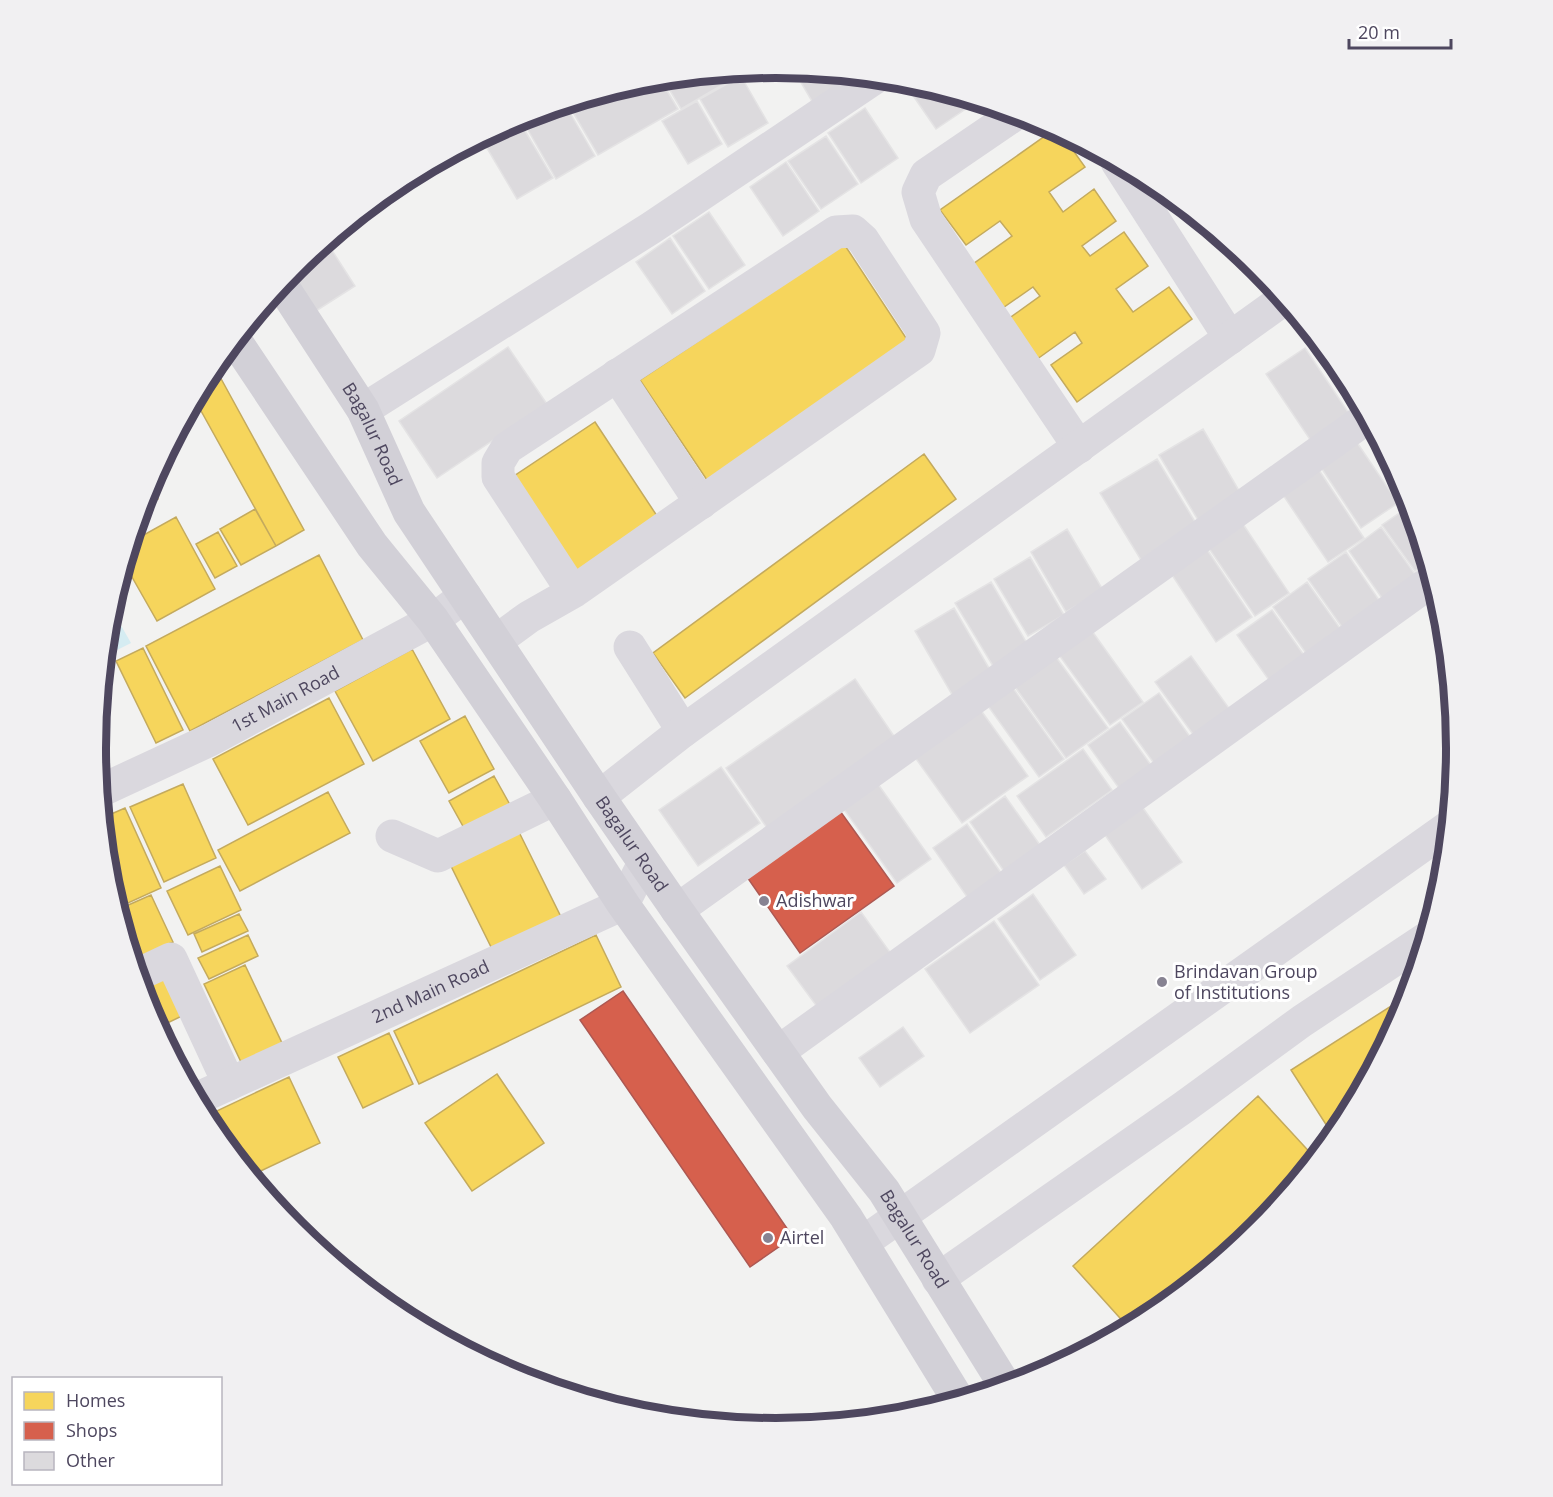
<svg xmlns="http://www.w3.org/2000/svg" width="1553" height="1497" viewBox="0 0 1553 1497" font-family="'Open Sans',sans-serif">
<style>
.green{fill:#d5ecf2}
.homes{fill:#f6d55c;stroke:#c4aa5d;stroke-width:1.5}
.shops{fill:#d6604d;stroke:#ad5852;stroke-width:1.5}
.building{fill:#dcdadd;stroke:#e4e3e4;stroke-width:1.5}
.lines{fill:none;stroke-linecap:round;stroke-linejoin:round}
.minor{stroke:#dad8de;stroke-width:33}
.major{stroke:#d2d0d7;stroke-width:33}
.poi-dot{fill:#878392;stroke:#fff;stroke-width:2}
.labels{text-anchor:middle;stroke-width:6;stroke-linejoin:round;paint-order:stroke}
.street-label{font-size:18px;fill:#4e475f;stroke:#fff}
.poi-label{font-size:18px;fill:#4e475f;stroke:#fff;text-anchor:start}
.rim{fill:none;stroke:#4e475f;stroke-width:8}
</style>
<rect width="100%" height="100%" fill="#f2f2f1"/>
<!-- green -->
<path class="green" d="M111,608L131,643L105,656L109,615Z"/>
<!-- homes -->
<path class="homes" d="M1055,129L1060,132L1085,167L1049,192L1063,212L1094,189L1116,221L1082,246L1090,256L1124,232L1148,266L1116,289L1133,312L1169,287L1192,319L1077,402L1051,365L1082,343L1075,332L1033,362L1004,322L1040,296L1033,287L997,312L966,269L1012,236L1000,221L966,245L940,210Z
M844,244L912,347L709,483L640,380Z
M219,375L304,530L276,546L195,400L203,384Z
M595,422L663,525L580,581L511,478Z
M924,454L956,499L685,698L653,653Z
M150,484L158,499L141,508L147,488Z
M255,509L276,546L241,565L220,529Z
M176,517L215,589L157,621L124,563L131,542Z
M218,532L237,566L215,578L196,544Z
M319,555L363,640L190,731L146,646Z
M143,648L183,730L156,743L116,661Z
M412,649L450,719L373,761L335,691Z
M329,698L364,764L248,825L213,759Z
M465,716L494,769L449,793L420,741Z
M494,776L514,812L469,837L449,801Z
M183,784L216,858L164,882L130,807Z
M328,792L350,833L240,891L218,850Z
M125,808L161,888L117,908L109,881L102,818Z
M516,826L563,921L495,955L448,860Z
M220,866L241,910L188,935L167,891Z
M151,895L173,942L132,960L117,910Z
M239,914L248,931L202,952L194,934Z
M248,935L258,956L209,979L198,958Z
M596,935L621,987L419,1084L394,1031Z
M245,965L282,1043L241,1062L204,984Z
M165,971L186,1014L157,1028L147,1009L140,984Z
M1410,994L1406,1009L1343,1127L1334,1137L1291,1070Z
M389,1033L413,1084L363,1108L338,1057Z
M497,1074L544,1143L472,1191L425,1123Z
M289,1077L320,1143L250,1176L212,1129L206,1116Z
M1258,1096L1316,1159L1258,1230L1155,1315L1129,1328L1073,1266Z"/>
<!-- shops -->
<path class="shops" d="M840,811L894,886L800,953L747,877Z
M623,991L793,1237L750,1267L580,1020Z"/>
<!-- building -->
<path class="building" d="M793,69L859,76L813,103Z
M746,71L681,109L663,79Z
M741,76L768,123L728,147L700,99Z
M660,79L678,109L598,155L568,104L644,81Z
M904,80L910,81L970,99L973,104L936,129L903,81Z
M697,101L722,144L688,164L662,121Z
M565,104L595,156L556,179L521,118Z
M865,108L898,158L861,183L828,133Z
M518,119L553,178L517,199L481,138Z
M826,136L858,184L821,209L788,161Z
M786,162L819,211L783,236L750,187Z
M709,212L745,265L709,289L673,236Z
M670,238L705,291L672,314L636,262Z
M326,241L355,286L316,311L291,272L295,267Z
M508,347L547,404L437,478L399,421Z
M1305,348L1350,415L1311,441L1266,374Z
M1203,429L1241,494L1198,520L1159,455Z
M1356,441L1398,503L1361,528L1320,466Z
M1157,459L1197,525L1141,560L1100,493Z
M1317,467L1364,538L1328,562L1281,492Z
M1411,505L1428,561L1415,571L1382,525Z
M1243,524L1289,593L1255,616L1208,547Z
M1381,527L1417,577L1384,601L1349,551Z
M1067,529L1103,590L1066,612L1031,552Z
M1206,548L1252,617L1216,642L1170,572Z
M1346,552L1381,603L1344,630L1308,579Z
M1030,557L1064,615L1028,636L994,579Z
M991,582L1028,645L993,666L955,603Z
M1307,582L1342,631L1308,656L1273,607Z
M954,608L993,675L954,698L915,631Z
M1272,610L1306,658L1271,683L1237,635Z
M1092,631L1143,702L1110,725L1059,655Z
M1191,656L1231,711L1195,737L1155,682Z
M1056,657L1108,728L1066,758L1015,687Z
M855,679L896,739L767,828L726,768Z
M1013,688L1064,759L1039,777L988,706Z
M1159,693L1193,741L1156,766L1122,719Z
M980,709L1028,776L962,823L914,756Z
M1120,722L1153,768L1121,791L1088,745Z
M1083,749L1112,790L1046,837L1017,796Z
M721,767L760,823L698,866L659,810Z
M878,784L931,859L897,883L843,808Z
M1005,796L1045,852L1008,877L970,822Z
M1143,808L1182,862L1142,889L1105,835Z
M967,824L1006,880L972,904L933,848Z
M1085,851L1106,879L1084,894L1064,865Z
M1033,894L1076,955L1040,980L998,919Z
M861,912L892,955L818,1008L787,966Z
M994,921L1039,985L970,1033L925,969Z
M903,1027L924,1056L880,1087L859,1058Z"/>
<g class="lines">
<!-- minor -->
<g class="minor">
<path d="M1017,113L926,175L918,192L926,219L1079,447"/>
<path d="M1117,162L1230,338"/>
<path d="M617,375L701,503"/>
<path d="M363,410L651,228L876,77"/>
<path d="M496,641L529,617L573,592L498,477V463L507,448L836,232L853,231L863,240L924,333L919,350L573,592"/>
<path d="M630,647L683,731"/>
<path id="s1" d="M100,791L210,740L433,620L465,596"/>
<path d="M599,797L683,731L1284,299"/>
<path d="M392,836L438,856L555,799"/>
<path d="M677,910L1368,417"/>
<path d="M137,975L171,959L229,1084"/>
<path d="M778,1052L1433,580"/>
<path id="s2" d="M196,1099L623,904L644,863"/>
<path d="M862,1243L899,1217L1450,826"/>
<path d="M938,1279L1184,1107L1302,1021L1427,938"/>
</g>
<!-- major -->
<g class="major">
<path id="s3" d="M281,284L363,410L409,512L599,797L677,910L817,1107L884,1191L1006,1387"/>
<path d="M235,340L372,545L433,620L555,799L623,904L846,1217L959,1401"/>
</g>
</g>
<!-- markers -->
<g class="poi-dot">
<circle cx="764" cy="901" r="6"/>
<circle cx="1162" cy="982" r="6"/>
<circle cx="768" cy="1238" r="6"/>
</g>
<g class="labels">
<!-- street labels -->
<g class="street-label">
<text dy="6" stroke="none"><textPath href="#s3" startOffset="176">Bagalur Road</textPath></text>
<text dy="6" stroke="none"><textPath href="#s1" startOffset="207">1st Main Road</textPath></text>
<text dy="6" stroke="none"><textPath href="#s3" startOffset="662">Bagalur Road</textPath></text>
<text dy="6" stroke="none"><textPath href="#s2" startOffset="258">2nd Main Road</textPath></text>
<text dy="6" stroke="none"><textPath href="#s3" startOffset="1148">Bagalur Road</textPath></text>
</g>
<!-- poi labels -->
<g class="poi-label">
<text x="776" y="907">Adishwar</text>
<text x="1174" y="978">Brindavan Group<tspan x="1174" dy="21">of Institutions</tspan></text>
<text x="780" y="1244">Airtel</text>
</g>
</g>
<!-- crop -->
<path d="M0 0H1553V1497H0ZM106 748a670 670 0 1 1 1340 0a670 670 0 1 1-1340 0Z" fill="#f1f0f2" fill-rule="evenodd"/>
<path class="rim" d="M106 748a670 670 0 1 1 1340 0a670 670 0 1 1-1340 0Z"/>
<!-- legend -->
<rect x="12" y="1377" width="210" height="108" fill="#ffffff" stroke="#b8b5bf" stroke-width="1.5"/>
<rect x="24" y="1392" width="30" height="18" fill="#f6d55c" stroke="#b8b5bf" stroke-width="1.5"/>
<text x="66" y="1407" font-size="18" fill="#4e475f">Homes</text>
<rect x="24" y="1422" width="30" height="18" fill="#d6604d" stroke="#b8b5bf" stroke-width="1.5"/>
<text x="66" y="1437" font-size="18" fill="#4e475f">Shops</text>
<rect x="24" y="1452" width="30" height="18" fill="#dcdadd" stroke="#b8b5bf" stroke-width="1.5"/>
<text x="66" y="1467" font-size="18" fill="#4e475f">Other</text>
<!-- scale -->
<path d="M1349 39v9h102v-9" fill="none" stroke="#4e475f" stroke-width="3"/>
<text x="1358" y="39" font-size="18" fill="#4e475f" stroke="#ffffff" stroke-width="4.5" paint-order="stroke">20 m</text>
</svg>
